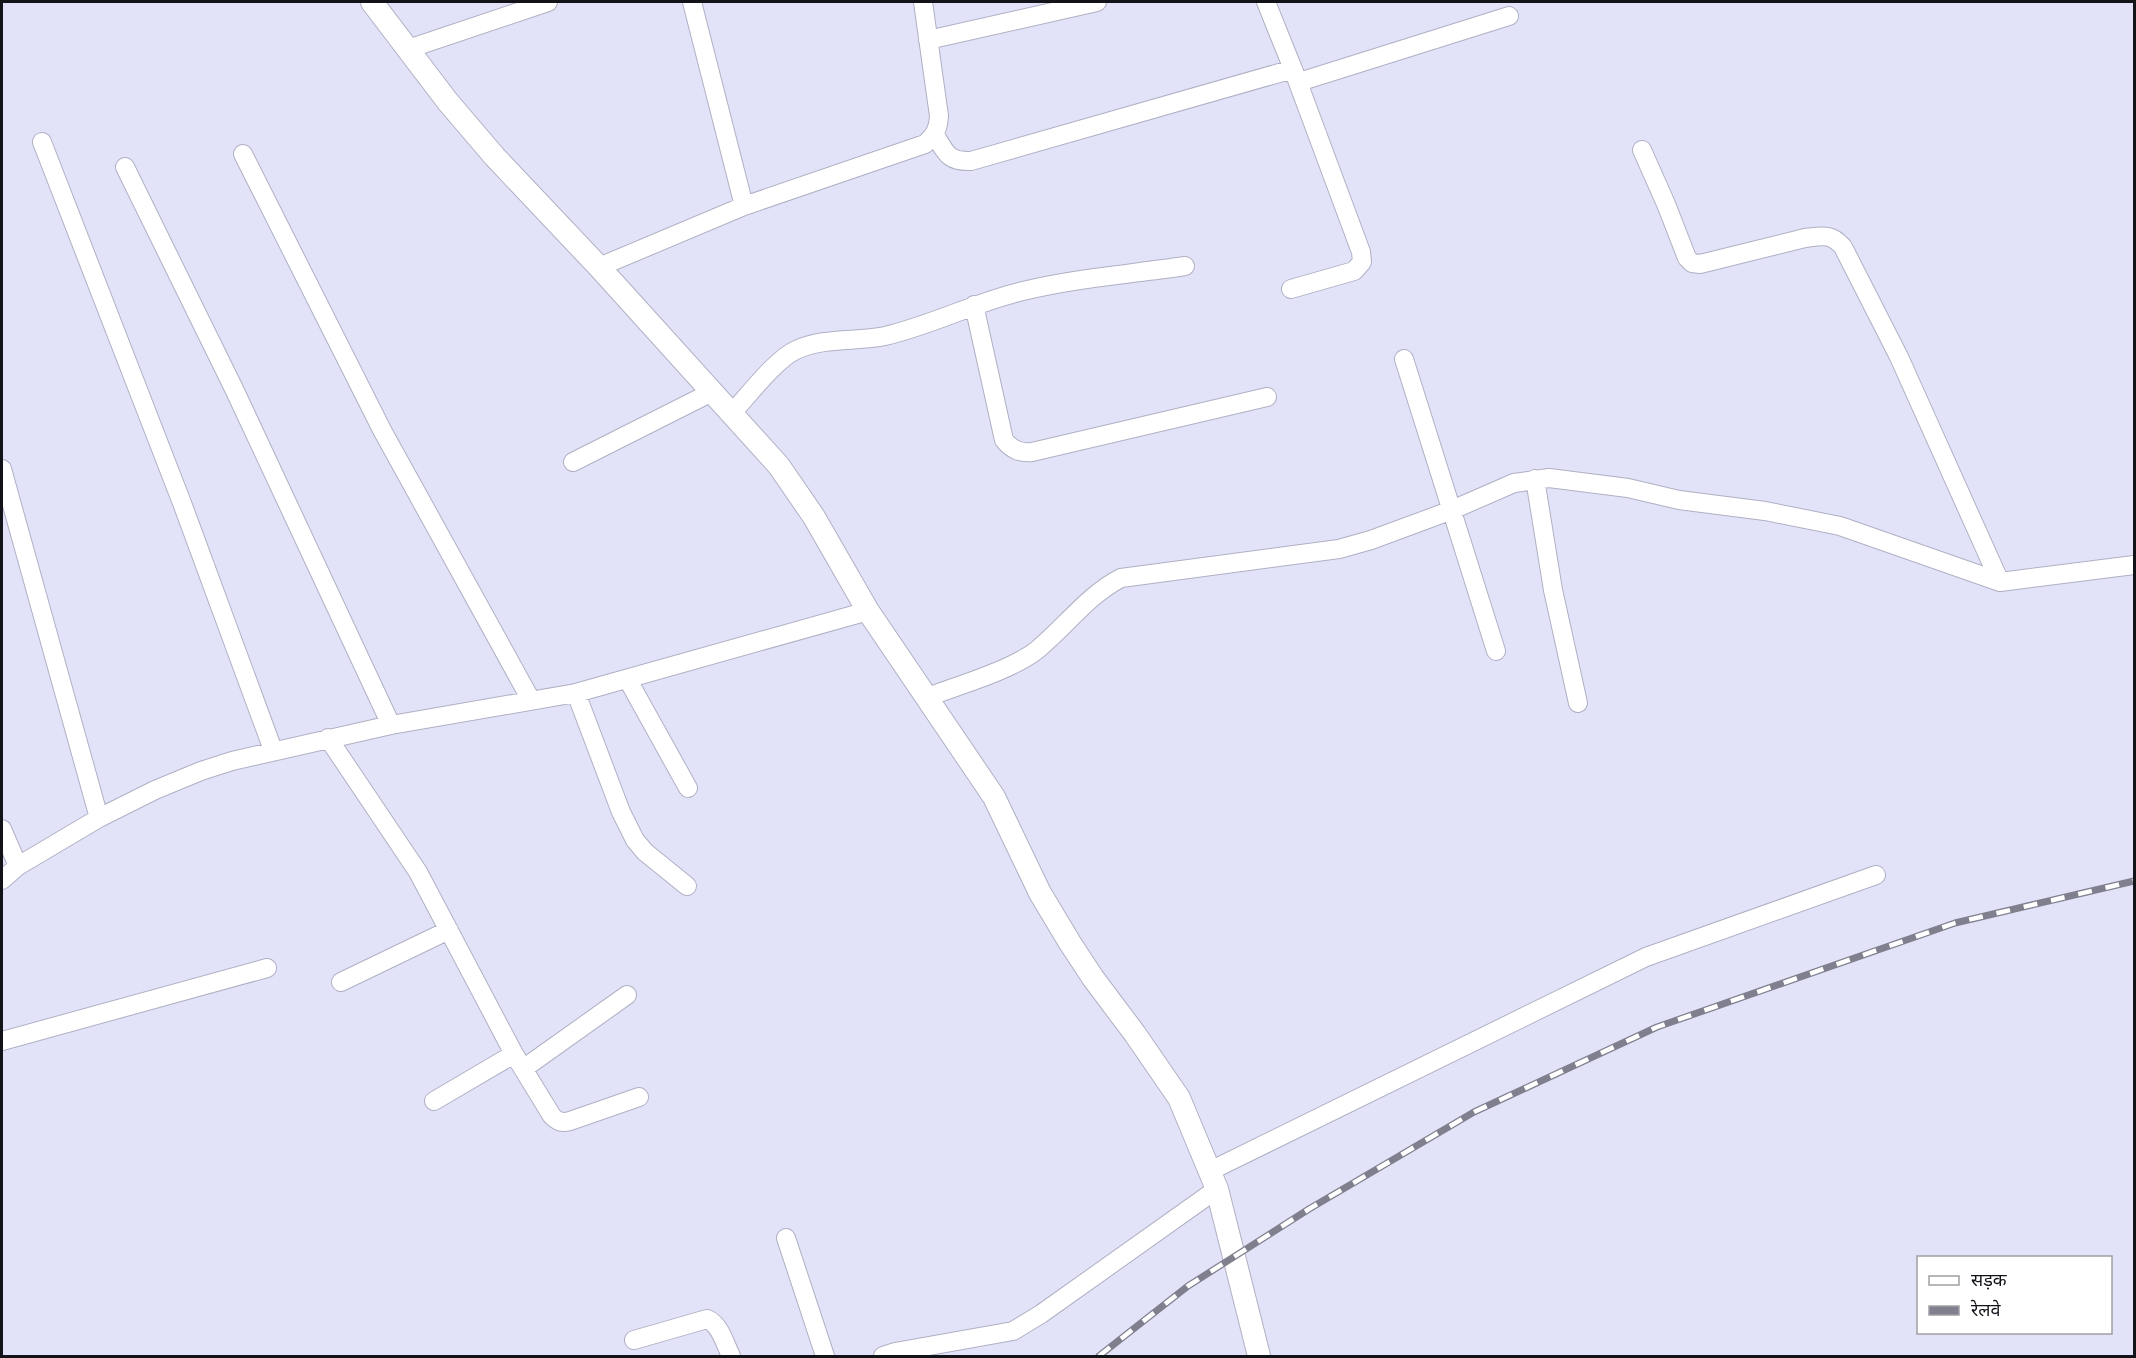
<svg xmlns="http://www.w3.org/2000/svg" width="2136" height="1358" viewBox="0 0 2136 1358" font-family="Commissioner,'Noto Sans Devanagari',sans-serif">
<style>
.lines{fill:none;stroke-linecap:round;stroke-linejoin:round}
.minor-casing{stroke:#b0b0c5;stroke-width:20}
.major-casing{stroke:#b0b0c5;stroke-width:24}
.minor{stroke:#fff;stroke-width:18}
.major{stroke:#fff;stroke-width:22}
.rail-casing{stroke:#7f7f8e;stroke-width:7}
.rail{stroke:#fff;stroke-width:4.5;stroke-dasharray:14;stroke-linecap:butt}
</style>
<rect width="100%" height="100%" fill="#e2e2f8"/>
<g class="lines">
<!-- minor casing -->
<g class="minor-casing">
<path id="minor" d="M692,2L744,206
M928,40L1097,2
M408,49L548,2
M1299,82L1509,16
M935,135C946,153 948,162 971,161L1293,69L1266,2
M42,142L182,503L273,750
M1642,150L1666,204L1687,258L1692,263L1700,264L1805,238C1822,236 1831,233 1843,247L1899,357L2000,582
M243,154L382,430L531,700
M125,167L235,391L391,725
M599,267L744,206L925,144C935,135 938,130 939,116L923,2
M1291,289L1354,271L1362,262L1361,252L1293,69
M974,305L1004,440C1012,450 1020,453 1032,452L1267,397
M1404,359L1496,651
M731,414C747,397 776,359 796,350C824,337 856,342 885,336C932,325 976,302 1023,291C1076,278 1132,274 1185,266
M573,462L712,392
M2,469L99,818
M1535,479L1553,590L1578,703
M628,680L688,788
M576,693L621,812L635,840L645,852L687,886
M928,697C959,685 1012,670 1037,650C1066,626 1088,595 1121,578L1339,549L1371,540L1452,510L1514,483L1549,478L1628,488L1679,500L1765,511L1840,526L2000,582L2134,565
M328,738L418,872L514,1054L552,1116C558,1122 562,1123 570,1121L639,1097
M2,829L18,866
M2,880L18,866L99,818L155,790L201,771L232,761L391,725L576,693L868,611
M341,982L449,930
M2,1041L267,968
M523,1069L627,995
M434,1101L514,1054
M1210,1171L1646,957L1876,875
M786,1238L825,1356
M634,1340L707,1319C720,1324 725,1344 731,1356
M883,1356L895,1352L1013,1331L1041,1314L1217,1189"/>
</g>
<!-- major casing -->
<g class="major-casing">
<path id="major" d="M372,2L448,102L495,157L599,267L779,466L814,517L868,611L994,797L1040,893L1070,943L1093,978L1135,1034L1179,1098L1217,1189L1259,1356"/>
</g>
<!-- minor -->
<use href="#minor" class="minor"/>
<!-- major -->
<use href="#major" class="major"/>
<!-- rail casing -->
<g class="rail-casing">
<path id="rail" d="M1099,1356L1188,1286L1309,1209L1474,1112L1657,1027L1955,923L2134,881"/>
</g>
<!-- rail -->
<use href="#rail" class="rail"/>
</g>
<!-- border -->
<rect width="2136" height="1358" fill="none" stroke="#121219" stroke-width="6"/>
<!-- legend -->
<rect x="1917" y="1256" width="195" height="78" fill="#ffffff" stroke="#a0a0a3" stroke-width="1.5"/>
<rect x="1929" y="1276" width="30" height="9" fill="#ffffff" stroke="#a0a0a3" stroke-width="1.5"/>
<text x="1971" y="1286" font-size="18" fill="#121219">सड़क</text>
<rect x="1929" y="1306" width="30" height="9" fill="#7f7f8e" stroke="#a0a0a3" stroke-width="1.5"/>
<text x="1971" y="1316" font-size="18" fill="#121219">रेलवे</text>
</svg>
